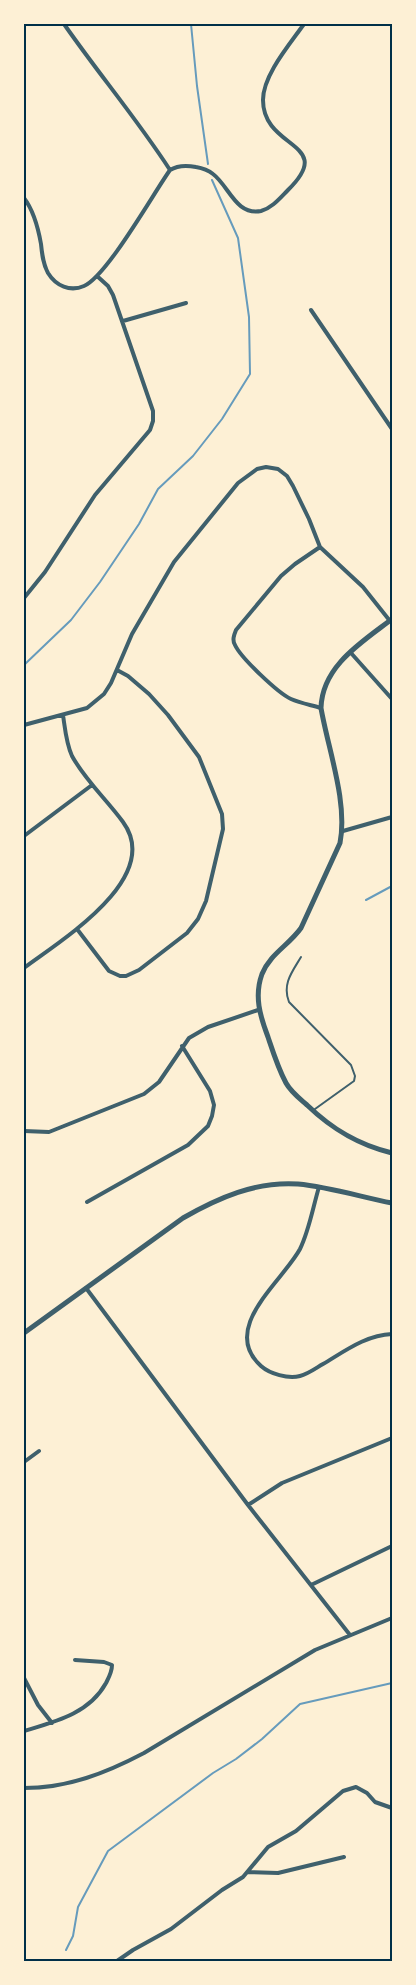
<svg xmlns="http://www.w3.org/2000/svg" width="416" height="1985" viewBox="0 0 416 1985" font-family="Lato,sans-serif">
<style>
.lines{fill:none;stroke-linecap:round;stroke-linejoin:round}
.stream{stroke:#669bbc;stroke-width:2}
.service{stroke:#3f606c;stroke-width:2}
.minor{stroke:#3f606c;stroke-width:4}
.tertiary{stroke:#3f606c;stroke-width:5}
.neatline{fill:none;stroke:#003049;stroke-width:2}
</style>
<rect width="100%" height="100%" fill="#fdf0d5"/>
<g class="lines">
<!-- stream -->
<path class="stream" d="M191,24L197,86L208,164
M24,665L71,620L100,582L139,524L158,489L193,456L222,419L250,374L249,317L238,238L212,180
M366,900L392,886
M66,1950L73,1936L78,1907L108,1851L213,1773L236,1759L262,1739L300,1704L392,1683"/>
<!-- service -->
<path class="service" d="M301,957C292,972 282,984 289,1002L351,1065L355,1076L354,1081L315,1109"/>
<!-- minor -->
<path class="minor" d="M64,24C98,73 137,119 170,170
M24,198C34,211 38,227 41,244C42,254 43,264 48,273C56,286 70,292 84,286C107,276 153,194 170,170C178,165 186,165 196,167C202,168 208,170 213,174C229,186 236,216 261,211C272,208 280,198 288,190C337,142 263,150 263,100C263,75 290,44 304,24
M311,310L392,429
M123,321L186,303
M320,547L295,564L281,576L236,630C234,635 232,640 235,645C241,658 278,693 291,699C300,703 311,705 321,708
M24,598L45,572L95,495L150,430L153,421V411L113,295L108,286L97,276
M351,653L392,699
M24,725L87,708L104,694L111,683L132,634L174,562L238,483L257,469L266,467L278,469L287,476L293,486L309,519L320,547L363,587L390,621
M343,831L392,817
M24,836L92,785
M77,929L109,971L120,976H126L139,970L187,933L198,919L206,901L223,829L222,814L199,757L168,715L149,694L128,676L117,670
M24,968C60,941 164,878 123,822C107,800 85,780 72,756C66,743 65,728 63,715
M24,1131L49,1132L144,1094L159,1082L189,1038L208,1027L258,1010
M319,1187C313,1207 309,1231 300,1249C283,1281 219,1328 261,1366C270,1374 288,1379 300,1376C308,1374 316,1368 323,1364C345,1351 366,1335 392,1334
M87,1202L188,1145L208,1126L212,1116L214,1105L210,1091L182,1046
M86,1288L248,1505L350,1635
M24,1462L39,1451
M248,1505L282,1483L392,1438
M311,1585L392,1546
M24,1678L38,1705L52,1723
M24,1731C54,1722 89,1714 106,1683C109,1677 112,1672 112,1665L104,1662L75,1660
M24,1788C68,1788 106,1773 144,1753L315,1650L392,1618
M248,1872L278,1873L344,1857
M117,1961L133,1950L171,1929L222,1890L243,1877L268,1847L296,1831L343,1791L356,1787L367,1793L375,1802L392,1808"/>
<!-- tertiary -->
<path class="tertiary" d="M392,619C362,642 322,666 321,708C328,749 348,802 340,843L301,928C289,945 270,954 262,974C254,996 260,1016 268,1037C273,1052 278,1068 286,1083C291,1092 299,1098 307,1105C332,1129 358,1145 392,1153
M24,1333L183,1218C218,1198 256,1181 298,1184C330,1187 361,1197 392,1203"/>
</g>
<!-- border -->
<rect width="416" height="1985" fill="none" stroke="#fdf0d5" stroke-width="50"/>
<rect x="25" y="25" width="366" height="1935" class="neatline"/>
</svg>
